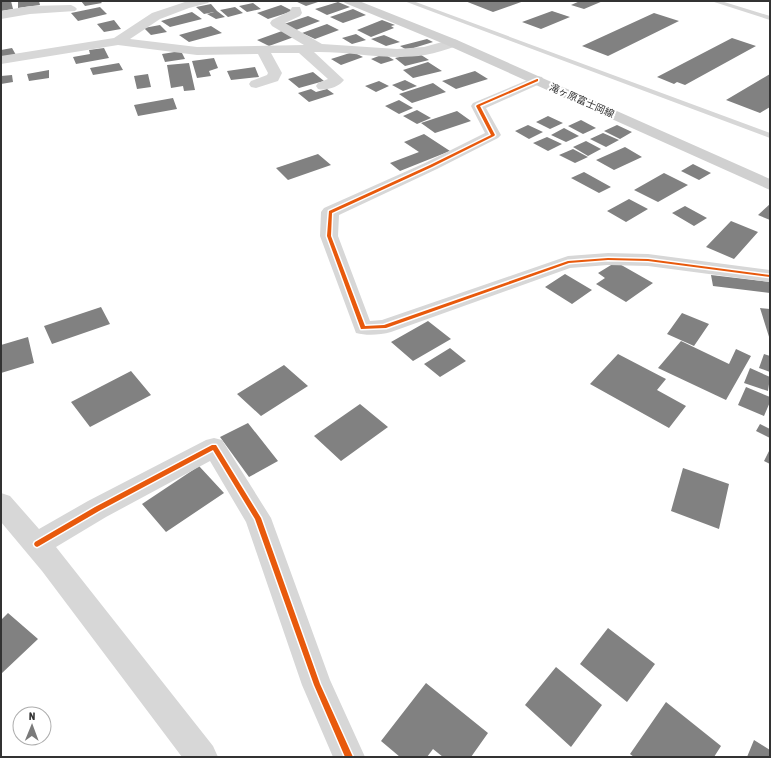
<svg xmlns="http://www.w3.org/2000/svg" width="771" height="758" viewBox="0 0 771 758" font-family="'Asap Condensed','Noto Sans JP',sans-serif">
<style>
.building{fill:#818181}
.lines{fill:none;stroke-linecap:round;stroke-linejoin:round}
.service{fill:#d7d7d7;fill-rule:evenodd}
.minor{fill:#d7d7d7;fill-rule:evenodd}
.secondary{fill:#d0d0d0;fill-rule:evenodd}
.cycleway-casing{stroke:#fff;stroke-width:3}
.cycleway{fill:#e8590c;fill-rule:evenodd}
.labels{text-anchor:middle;stroke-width:4;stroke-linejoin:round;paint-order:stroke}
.far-street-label{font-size:10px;fill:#333;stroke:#fff}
</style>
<rect width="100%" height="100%" fill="#fff"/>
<!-- building -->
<path class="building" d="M11,1L13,9L1,11V2Z
M18,1H39L40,5L18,8Z
M81,1H100L102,3L85,6Z
M295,1H321L306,6Z
M465,1H524L493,12Z
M580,1H603L584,9L571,5Z
M338,2L350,7L327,15L315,9Z
M253,3L261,9L247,12L239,6Z
M211,4L217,11L225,17L216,19L207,14L214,12L204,14L196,7Z
M281,5L293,11L268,19L257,13Z
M100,7L107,14L78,21L71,13Z
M235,7L243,13L228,17L220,10Z
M353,9L366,15L343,23L330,17Z
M552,11L570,17L541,29L522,22Z
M192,12L202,19L170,27L161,21Z
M654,13L679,21L608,56L582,46Z
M308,16L320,21L296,30L284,24Z
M114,20L121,29L104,32L97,24Z
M382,20L395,25L391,26L394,28L371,37L357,30Z
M327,24L339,30L315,39L302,33Z
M160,25L167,32L151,35L144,28Z
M211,26L222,33L189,42L179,35Z
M282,31L294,37L269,46L257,40Z
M356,34L366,40L352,44L342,38Z
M384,35L400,42L386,46L371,39Z
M732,38L756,46L685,85L677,82L674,84L657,77Z
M427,39L433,42L407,50L400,46Z
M12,48L16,55L1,58V50Z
M104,48L109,58L76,64L73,57L90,54L89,50Z
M181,51L185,59L165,62L162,54Z
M353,52L363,57L341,65L331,59Z
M418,53L429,60L405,66L395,58Z
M384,54L394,60L381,64L371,59Z
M214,58L218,68L209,71L211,76L197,78L192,61Z
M428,62L442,71L413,78L403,70Z
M119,63L123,70L93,75L90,68Z
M189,63L195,90L184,91L183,86L171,88L167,65Z
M255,67L259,77L231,80L227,71Z
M49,70V78L29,81L27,74Z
M475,71L488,79L456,89L442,81Z
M313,72L324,81L299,88L288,79Z
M148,74L151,87L137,89L134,76Z
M770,74V107L760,113L726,100Z
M12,75L13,82L1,84V76Z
M405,80L417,86L403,91L392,85Z
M379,81L389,86L376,92L365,86Z
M433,83L446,92L412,103L399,94Z
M311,89L316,92L327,89L334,94L309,102L298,93Z
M173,98L177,109L138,116L134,105Z
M399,100L413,108L399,114L385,106Z
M417,110L431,118L417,124L403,116Z
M457,111L471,121L435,133L421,123Z
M548,116L563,123L550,129L536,122Z
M581,120L596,128L583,134L568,126Z
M528,125L543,132L529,139L515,131Z
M617,125L632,132L620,139L604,131Z
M564,128L579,136L566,142L551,135Z
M603,133L619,140L606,147L590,139Z
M424,134L450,151L400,171L390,163L419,152L404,142Z
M547,137L562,144L548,151L533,143Z
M586,141L601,149L588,156L573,147Z
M625,147L642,157L614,170L596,160Z
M573,149L588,157L575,163L559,155Z
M318,154L331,165L288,180L276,168Z
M693,164L711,173L699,180L681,171Z
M584,172L611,187L599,193L571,178Z
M664,173L688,185L658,202L634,190Z
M629,199L648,209L626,222L607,211Z
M770,204V220L758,215Z
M685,206L707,218L694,226L672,213Z
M731,221L758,232L734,259L706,247Z
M616,262L653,283L626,302L596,284L605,278L598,273Z
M565,274L592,290L572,304L545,287Z
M711,275L770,282V293L713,286Z
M101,307L110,324L52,344L44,326Z
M760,308L770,309V340Z
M682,313L709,324L694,346L667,334Z
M428,321L451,339L413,361L391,342Z
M28,337L34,363L1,373V345Z
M681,341L729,364L736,349L751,356L726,400L658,368Z
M450,348L466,361L440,377L424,364Z
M618,354L666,379L657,390L686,406L669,428L590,384Z
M764,354L770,356V372L759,368Z
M284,365L308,386L261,416L237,394Z
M750,368L770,377L768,391L744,383Z
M131,371L151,395L90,427L71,402Z
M746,387L770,397V402L764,416L738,405Z
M360,404L388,427L341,461L314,436Z
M248,423L278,461L249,477L220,437Z
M760,424L770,429V438L756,431Z
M770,449V464L764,461Z
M199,466L224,493L166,532L142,504Z
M683,468L729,484L719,529L671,511Z
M8,613L38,639L1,674V620Z
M608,628L655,664L627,702L580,664Z
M556,667L602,705L571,747L525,705Z
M426,683L488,733L471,757H443L433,749L427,757H400L381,741Z
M666,702L721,746L714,757H634L630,754Z
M754,740L770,750V757H747Z"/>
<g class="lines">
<!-- service -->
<path class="service" d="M404,1H413L770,133V138Z
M711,1H721L770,16V20Z"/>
<!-- minor -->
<path class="minor" d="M188,1H210L208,3L189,8L160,19L130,39L197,47L304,45L272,26L270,23L272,20L290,11L292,7H300L302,13L300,16L285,23L322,44L397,49L424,47L453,39L457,40L459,43L457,46C447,49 436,53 425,55C388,61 351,51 314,52L344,80C339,87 326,91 318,89L316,86L318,83L328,79L299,53H271L282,73L278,81L256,88L251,87L249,84L251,81L267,75L268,73L258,54L197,55L118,45L1,64V56L114,38L152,13Z
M71,5L75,7L77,9L75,11L30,14L1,19V11L30,6Z
M537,76L542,77L544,80L542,83L486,108L501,135L498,138L437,169L339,215L338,236L370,321L382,320L568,256L608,253L648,254L770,270V282L648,266L608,265L570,268L391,332C380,335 367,336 356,333L320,236L321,212L324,208L425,163L485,133L471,106L473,103Z
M214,438L222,440L271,518L330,680L365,757H333L302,685L246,522L210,461L106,517L56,547L213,746L218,757H182L42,571L1,522V493L10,496L39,529L88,501L206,440Z"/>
<!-- secondary -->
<path class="secondary" d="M343,1H359L457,40L770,179V190L449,46L345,3Z"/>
<!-- cycleway casing -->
<g class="cycleway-casing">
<path id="cycleway" d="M537,79H538V81L480,106L495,135L494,136L432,167L332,213L331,236L365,326L384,325L568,261L608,258L648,259L770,275V277L648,261L608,260L569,263L386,328L361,329L327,236L329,211L430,165L491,135L476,106L477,105Z
M212,445H216L261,518L320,684L353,757H345L314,685L255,519L213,450L99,511L39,546L37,547L35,546L34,544L35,542L95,507Z"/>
</g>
<!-- cycleway -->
<use href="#cycleway" class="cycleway"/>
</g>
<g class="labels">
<!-- far-street labels -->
<g class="far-street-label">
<text transform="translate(582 100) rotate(24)" y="4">滝ヶ原富士岡線</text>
</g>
</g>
<!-- border -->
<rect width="771" height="758" fill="none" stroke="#333333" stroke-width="4"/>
<!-- north arrow -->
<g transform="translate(32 726) rotate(1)"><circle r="19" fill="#ffffff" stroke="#adadad"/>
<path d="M0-3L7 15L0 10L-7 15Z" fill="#7a7a7a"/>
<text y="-6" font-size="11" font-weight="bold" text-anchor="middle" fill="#333333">N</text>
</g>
</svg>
